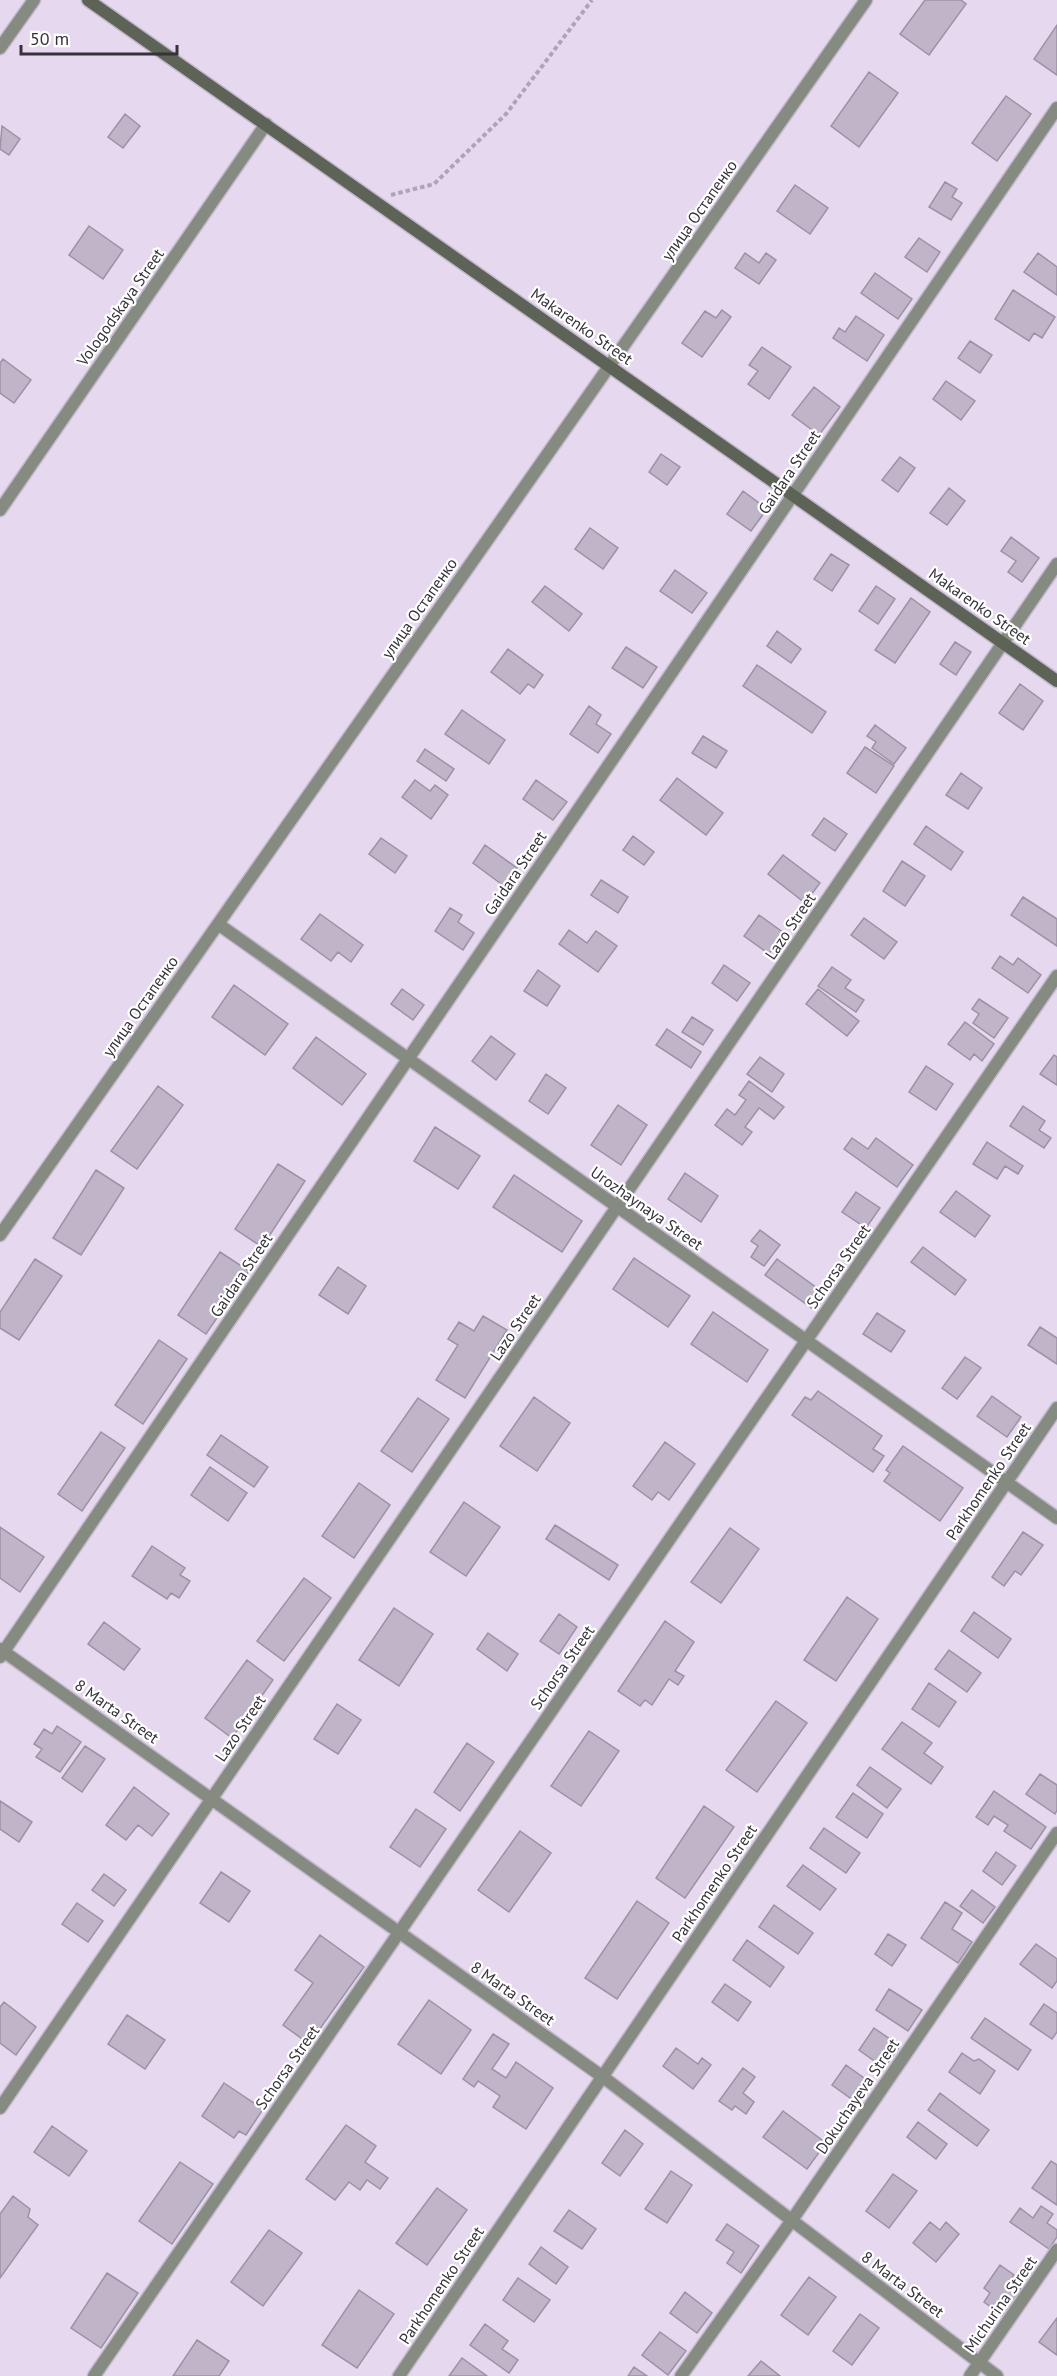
<svg xmlns="http://www.w3.org/2000/svg" width="1057" height="2376" viewBox="0 0 1057 2376" font-family="'PT Sans',sans-serif">
<style>
.building{fill:#c0b4c8;stroke:#9d91a5;stroke-width:1.5}
.lines{fill:none;stroke-linecap:round;stroke-linejoin:round}
.street-casing{stroke:#c3b8cb;stroke-width:15}
.secondary-casing{stroke:#c3b8cb;stroke-width:15}
.path{stroke:#aea4b5;stroke-width:4;stroke-dasharray:4.5 3;stroke-linecap:butt}
.street{stroke:#868b82;stroke-width:12}
.secondary{stroke:#5d6357;stroke-width:12}
.labels{text-anchor:middle;stroke-width:4.5;stroke-linejoin:round;paint-order:stroke}
.street-label{font-size:16px;fill:#36323a;stroke:#fff}
</style>
<rect width="100%" height="100%" fill="#e6d9ef"/>
<!-- building -->
<path class="building" d="M925,0H961L966,4L929,55L900,34Z
M1057,25V75L1034,59Z
M869,72L898,93L859,147L831,126Z
M1006,96L1031,114L997,161L972,143Z
M125,114L140,126L123,148L108,137Z
M2,126L20,139L9,155L0,149Z
M945,182L957,189L952,197L962,203L951,220L929,207Z
M795,185L828,208L810,234L777,211Z
M89,226L123,250L103,279L69,255Z
M919,238L940,252L927,272L905,257Z
M745,253L759,263L766,253L776,260L759,284L735,268Z
M1038,253L1057,267V295L1024,272Z
M875,273L912,299L898,319L861,293Z
M1013,290L1055,317L1042,338L1034,333L1029,341L995,319Z
M722,310L731,317L702,357L682,343L705,311L716,318Z
M856,316L884,335L867,361L833,338L839,328L845,332Z
M970,341L992,355L980,373L958,358Z
M762,347L791,367L769,399L748,384L758,371L749,365Z
M3,359L31,380L14,403L0,393V363Z
M946,381L975,401L961,420L933,399Z
M814,387L840,407L819,435L792,415Z
M661,454L680,467L667,485L649,472Z
M900,457L915,468L898,492L882,480Z
M949,488L965,501L947,525L930,513Z
M743,491L767,509L751,531L727,514Z
M590,528L618,548L603,569L575,549Z
M1011,537L1039,558L1022,582L1008,572L1016,561L1001,551Z
M831,554L849,565L832,591L814,579Z
M675,570L707,593L692,613L660,591Z
M545,586L582,614L569,631L532,602Z
M876,586L895,599L878,624L859,611Z
M911,598L930,612L895,663L875,650Z
M777,631L801,649L791,663L767,646Z
M955,642L971,652L956,675L940,664Z
M626,647L657,667L643,688L612,668Z
M508,649L543,675L534,688L528,684L520,694L491,672Z
M757,665L826,712L812,733L743,686Z
M1020,684L1043,701L1023,730L999,713Z
M589,706L601,715L596,724L611,734L598,753L570,734Z
M462,710L505,740L489,764L445,734Z
M875,725L906,748L894,764L872,748L876,742L867,736Z
M703,736L727,751L716,768L692,753Z
M865,747L894,766L876,793L847,773Z
M425,749L454,769L446,781L417,761Z
M961,773L982,788L968,809L946,795Z
M677,778L723,813L706,835L660,800Z
M415,780L430,791L435,785L448,795L431,819L402,797Z
M536,780L567,802L553,820L523,799Z
M824,818L847,834L835,851L812,835Z
M926,826L963,852L951,870L914,844Z
M633,836L654,852L644,865L623,850Z
M381,838L407,856L395,873L369,854Z
M485,845L517,868L504,886L473,863Z
M783,855L820,883L805,903L768,874Z
M902,861L925,876L905,906L883,891Z
M601,880L628,897L618,913L591,895Z
M1023,897L1057,919V946L1011,915Z
M450,908L462,915L458,922L474,933L463,950L435,931Z
M320,914L363,945L351,962L338,952L331,961L301,939Z
M759,915L784,933L769,954L744,936Z
M864,918L897,942L884,959L851,935Z
M569,930L587,943L596,931L617,946L598,972L559,944Z
M1000,956L1013,965L1018,958L1041,975L1028,993L992,968Z
M724,965L750,983L737,1001L712,983Z
M832,967L851,980L845,988L864,1000L856,1012L818,986Z
M538,970L560,986L547,1006L524,991Z
M234,985L288,1024L265,1055L212,1017Z
M402,989L424,1005L413,1020L391,1004Z
M818,989L859,1021L847,1036L806,1004Z
M979,999L1008,1018L994,1038L973,1023L979,1014L972,1009Z
M692,1017L713,1030L703,1045L682,1032Z
M965,1022L994,1044L982,1061L974,1054L970,1060L948,1044Z
M667,1029L701,1052L691,1068L656,1045Z
M491,1036L515,1054L496,1080L472,1061Z
M316,1037L366,1074L342,1105L293,1068Z
M1054,1055L1057,1057V1085L1040,1074Z
M760,1057L784,1074L772,1092L747,1074Z
M926,1066L953,1084L936,1110L909,1092Z
M546,1074L566,1088L548,1114L529,1101Z
M749,1081L784,1107L774,1119L759,1108L745,1127L752,1132L742,1145L715,1125L727,1109L735,1115L746,1100L739,1095Z
M158,1086L183,1105L137,1169L111,1151Z
M618,1105L647,1125L621,1165L591,1145Z
M1023,1106L1045,1121L1039,1130L1051,1138L1044,1148L1010,1126Z
M435,1127L480,1156L458,1189L414,1161Z
M852,1138L868,1149L876,1138L913,1165L897,1187L844,1149Z
M987,1142L1023,1166L1018,1174L1005,1166L997,1179L973,1164Z
M278,1164L305,1181L262,1247L235,1229Z
M96,1170L124,1188L81,1255L53,1238Z
M685,1173L718,1196L701,1222L668,1199Z
M514,1175L582,1221L562,1252L493,1207Z
M956,1191L990,1216L975,1237L940,1212Z
M856,1192L880,1208L866,1228L842,1212Z
M760,1230L780,1245L764,1266L751,1257L758,1246L751,1241Z
M923,1247L966,1280L955,1295L911,1262Z
M220,1252L249,1271L206,1334L178,1315Z
M634,1258L690,1296L668,1327L613,1289Z
M35,1259L62,1276L19,1340L0,1328V1312Z
M777,1259L824,1293L813,1309L765,1275Z
M338,1267L366,1286L348,1314L319,1295Z
M713,1312L768,1350L747,1382L691,1344Z
M877,1313L905,1331L891,1352L863,1334Z
M483,1316L507,1330L465,1398L436,1380L458,1345L448,1339L459,1322L474,1331Z
M1040,1327L1057,1338V1364L1028,1345Z
M159,1340L187,1359L143,1424L115,1405Z
M965,1357L981,1368L957,1399L942,1388Z
M818,1391L882,1436L873,1449L884,1456L873,1472L792,1415L805,1397L811,1400Z
M992,1396L1021,1417L1007,1437L977,1416Z
M534,1397L570,1423L537,1471L500,1446Z
M418,1398L449,1419L412,1472L381,1451Z
M101,1432L125,1448L82,1511L58,1494Z
M221,1435L268,1467L254,1487L207,1455Z
M665,1442L695,1464L669,1500L658,1492L652,1500L633,1486Z
M903,1446L963,1488L940,1521L884,1481L890,1473L886,1470Z
M210,1467L247,1493L228,1521L191,1495Z
M359,1483L390,1505L354,1558L322,1536Z
M464,1502L500,1527L466,1576L430,1552Z
M555,1525L618,1565L609,1580L546,1539Z
M0,1527L44,1557L20,1592L0,1578Z
M730,1528L759,1549L721,1603L691,1582Z
M1023,1532L1043,1545L1021,1575L1015,1571L1004,1586L992,1577Z
M152,1546L185,1568L180,1575L190,1581L179,1598L171,1593L167,1599L132,1576Z
M304,1578L331,1598L284,1661L257,1641Z
M847,1597L878,1619L836,1681L804,1660Z
M394,1608L433,1634L399,1686L359,1660Z
M974,1612L1011,1639L998,1658L961,1631Z
M559,1614L577,1627L559,1654L540,1641Z
M665,1621L694,1642L675,1671L684,1676L678,1685L669,1679L652,1705L645,1700L640,1706L618,1691Z
M104,1622L140,1649L124,1670L88,1644Z
M488,1633L518,1654L507,1671L477,1649Z
M949,1650L981,1673L967,1692L935,1669Z
M247,1660L273,1680L232,1738L205,1718Z
M929,1683L956,1702L939,1727L912,1709Z
M776,1701L807,1723L757,1792L726,1770Z
M337,1704L361,1720L338,1754L314,1739Z
M902,1722L932,1743L924,1753L943,1767L931,1784L882,1749Z
M57,1726L81,1742L60,1772L36,1757L42,1749L34,1744L44,1729L52,1734Z
M589,1731L619,1751L581,1806L551,1786Z
M467,1743L494,1762L460,1811L434,1792Z
M85,1746L105,1759L82,1792L62,1778Z
M870,1767L901,1789L887,1808L857,1785Z
M1040,1774L1057,1785V1810L1055,1814L1026,1794Z
M134,1787L169,1814L152,1836L138,1825L126,1840L106,1825Z
M994,1791L1046,1827L1031,1849L1004,1831L1008,1825L994,1816L988,1825L976,1817Z
M853,1793L883,1814L867,1838L836,1817Z
M0,1801L32,1822L19,1842L0,1829Z
M704,1806L734,1827L685,1898L656,1878Z
M416,1809L446,1829L420,1867L390,1847Z
M824,1828L860,1853L846,1873L810,1848Z
M520,1831L551,1853L509,1912L478,1890Z
M996,1852L1016,1866L1002,1885L983,1871Z
M803,1865L836,1889L820,1910L787,1886Z
M221,1872L250,1891L229,1922L200,1903Z
M104,1874L126,1890L114,1906L92,1890Z
M972,1890L995,1907L983,1923L960,1906Z
M637,1901L669,1923L617,1999L585,1978Z
M945,1902L962,1913L952,1929L972,1942L958,1963L921,1938Z
M77,1903L103,1921L88,1942L62,1924Z
M774,1905L813,1933L798,1954L759,1927Z
M888,1934L906,1945L892,1966L875,1954Z
M320,1935L364,1967L309,2044L283,2025L313,1983L295,1970Z
M747,1940L784,1967L770,1987L733,1960Z
M1036,1944L1057,1959V1981L1052,1988L1020,1964Z
M725,1984L751,2002L738,2021L712,2002Z
M889,1989L922,2010L908,2031L876,2010Z
M429,2000L471,2030L441,2074L398,2044Z
M4,2002L36,2027L16,2055L0,2043V2007Z
M1044,2004L1057,2013V2032L1052,2039L1030,2024Z
M127,2015L165,2040L145,2069L108,2044Z
M985,2018L1031,2050L1018,2070L971,2038Z
M874,2028L900,2046L884,2068L859,2050Z
M493,2034L509,2044L492,2069L506,2078L516,2062L553,2088L526,2129L493,2107L500,2096L478,2081L474,2087L463,2079Z
M676,2048L698,2064L702,2058L711,2065L693,2089L663,2066Z
M962,2053L974,2061L979,2059L995,2071L980,2094L949,2072Z
M846,2065L871,2083L857,2103L832,2085Z
M743,2068L755,2077L743,2093L754,2102L746,2114L735,2106L732,2110L719,2101Z
M224,2083L263,2109L246,2135L239,2131L234,2138L202,2116Z
M940,2093L989,2130L977,2146L928,2110Z
M783,2111L826,2143L807,2169L763,2137Z
M918,2122L947,2144L936,2159L907,2137Z
M346,2125L376,2146L365,2162L388,2178L380,2189L367,2180L360,2190L349,2182L335,2200L306,2179Z
M52,2126L87,2151L69,2176L34,2152Z
M625,2130L643,2144L620,2176L602,2163Z
M1051,2161L1057,2165V2205L1032,2188Z
M180,2162L213,2184L172,2244L139,2221Z
M671,2171L692,2185L667,2223L645,2209Z
M893,2174L917,2191L889,2228L866,2211Z
M437,2188L467,2210L427,2265L396,2243Z
M13,2196L30,2209L28,2217L38,2225L0,2278V2214Z
M1041,2206L1053,2214L1047,2223L1057,2230V2237L1049,2249L1010,2222L1020,2208L1033,2218Z
M569,2210L596,2229L582,2249L554,2231Z
M930,2222L940,2230L946,2222L959,2234L936,2262L913,2243Z
M727,2224L759,2246L741,2273L727,2263L734,2252L716,2240Z
M269,2230L302,2253L263,2306L231,2282Z
M541,2247L568,2267L556,2284L529,2264Z
M1000,2265L1014,2275L1009,2281L1025,2292L1006,2318L984,2302L990,2293L984,2288Z
M107,2273L138,2293L101,2348L71,2328Z
M809,2277L836,2297L808,2335L781,2315Z
M518,2278L550,2300L534,2322L503,2300Z
M359,2290L394,2314L357,2368L322,2345Z
M685,2292L712,2313L697,2333L670,2313Z
M860,2314L879,2328L852,2365L833,2351Z
M1057,2318V2355L1039,2342Z
M485,2324L508,2341L502,2349L518,2360L509,2373L470,2345Z
M660,2332L686,2351L668,2375L642,2355Z
M197,2340L229,2361L219,2376H173Z
M462,2358L487,2376H449Z
M761,2361L780,2376H748Z
M634,2367L647,2376H628Z"/>
<g class="lines">
<!-- street casing -->
<g class="street-casing">
<path id="street" d="M0,48L34,0
M0,510L266,124
M218,924L1057,1518
M0,1235L866,0
M0,1649L603,2077L997,2376
M0,1657L1057,108
M0,2108L1057,564
M94,2376L1057,976
M399,2376L1057,1408
M681,2376L792,2220L1057,1833
M970,2376L1057,2250"/>
</g>
<!-- secondary casing -->
<g class="secondary-casing">
<path id="secondary" d="M88,0L1057,681"/>
</g>
<!-- path -->
<path class="path" d="M391,195L434,184L506,114L592,0"/>
<!-- street -->
<use href="#street" class="street"/>
<!-- secondary -->
<use href="#secondary" class="secondary"/>
</g>
<g class="labels">
<!-- street labels -->
<g class="street-label">
<text transform="translate(699 210) rotate(-55)" y="6">улица Остапенко</text>
<text transform="translate(120 307) rotate(-55)" y="6">Vologodskaya Street</text>
<text transform="translate(582 326) rotate(35)" y="6">Makarenko Street</text>
<text transform="translate(789 472) rotate(-56)" y="6">Gaidara Street</text>
<text transform="translate(980 606) rotate(35)" y="6">Makarenko Street</text>
<text transform="translate(419 608) rotate(-55)" y="6">улица Остапенко</text>
<text transform="translate(515 873) rotate(-56)" y="6">Gaidara Street</text>
<text transform="translate(790 926) rotate(-56)" y="6">Lazo Street</text>
<text transform="translate(140 1006) rotate(-55)" y="6">улица Остапенко</text>
<text transform="translate(647 1208) rotate(35)" y="6">Urozhaynaya Street</text>
<text transform="translate(838 1266) rotate(-55)" y="6">Schorsa Street</text>
<text transform="translate(241 1275) rotate(-56)" y="6">Gaidara Street</text>
<text transform="translate(515 1327) rotate(-56)" y="6">Lazo Street</text>
<text transform="translate(988 1481) rotate(-56)" y="6">Parkhomenko Street</text>
<text transform="translate(562 1667) rotate(-55)" y="6">Schorsa Street</text>
<text transform="translate(117 1711) rotate(35)" y="6">8 Marta Street</text>
<text transform="translate(240 1728) rotate(-56)" y="6">Lazo Street</text>
<text transform="translate(714 1883) rotate(-56)" y="6">Parkhomenko Street</text>
<text transform="translate(513 1993) rotate(35)" y="6">8 Marta Street</text>
<text transform="translate(287 2067) rotate(-55)" y="6">Schorsa Street</text>
<text transform="translate(857 2096) rotate(-56)" y="6">Dokuchayeva Street</text>
<text transform="translate(903 2284) rotate(37)" y="6">8 Marta Street</text>
<text transform="translate(441 2285) rotate(-56)" y="6">Parkhomenko Street</text>
<text transform="translate(1000 2304) rotate(-55)" y="6">Michurina Street</text>
</g>
</g>
<!-- scale -->
<path d="M21 45v9h156v-9" fill="none" stroke="#36323a" stroke-width="3"/>
<text x="30" y="45" font-size="18" fill="#36323a" stroke="#ffffff" stroke-width="4.5" paint-order="stroke">50 m</text>
</svg>
